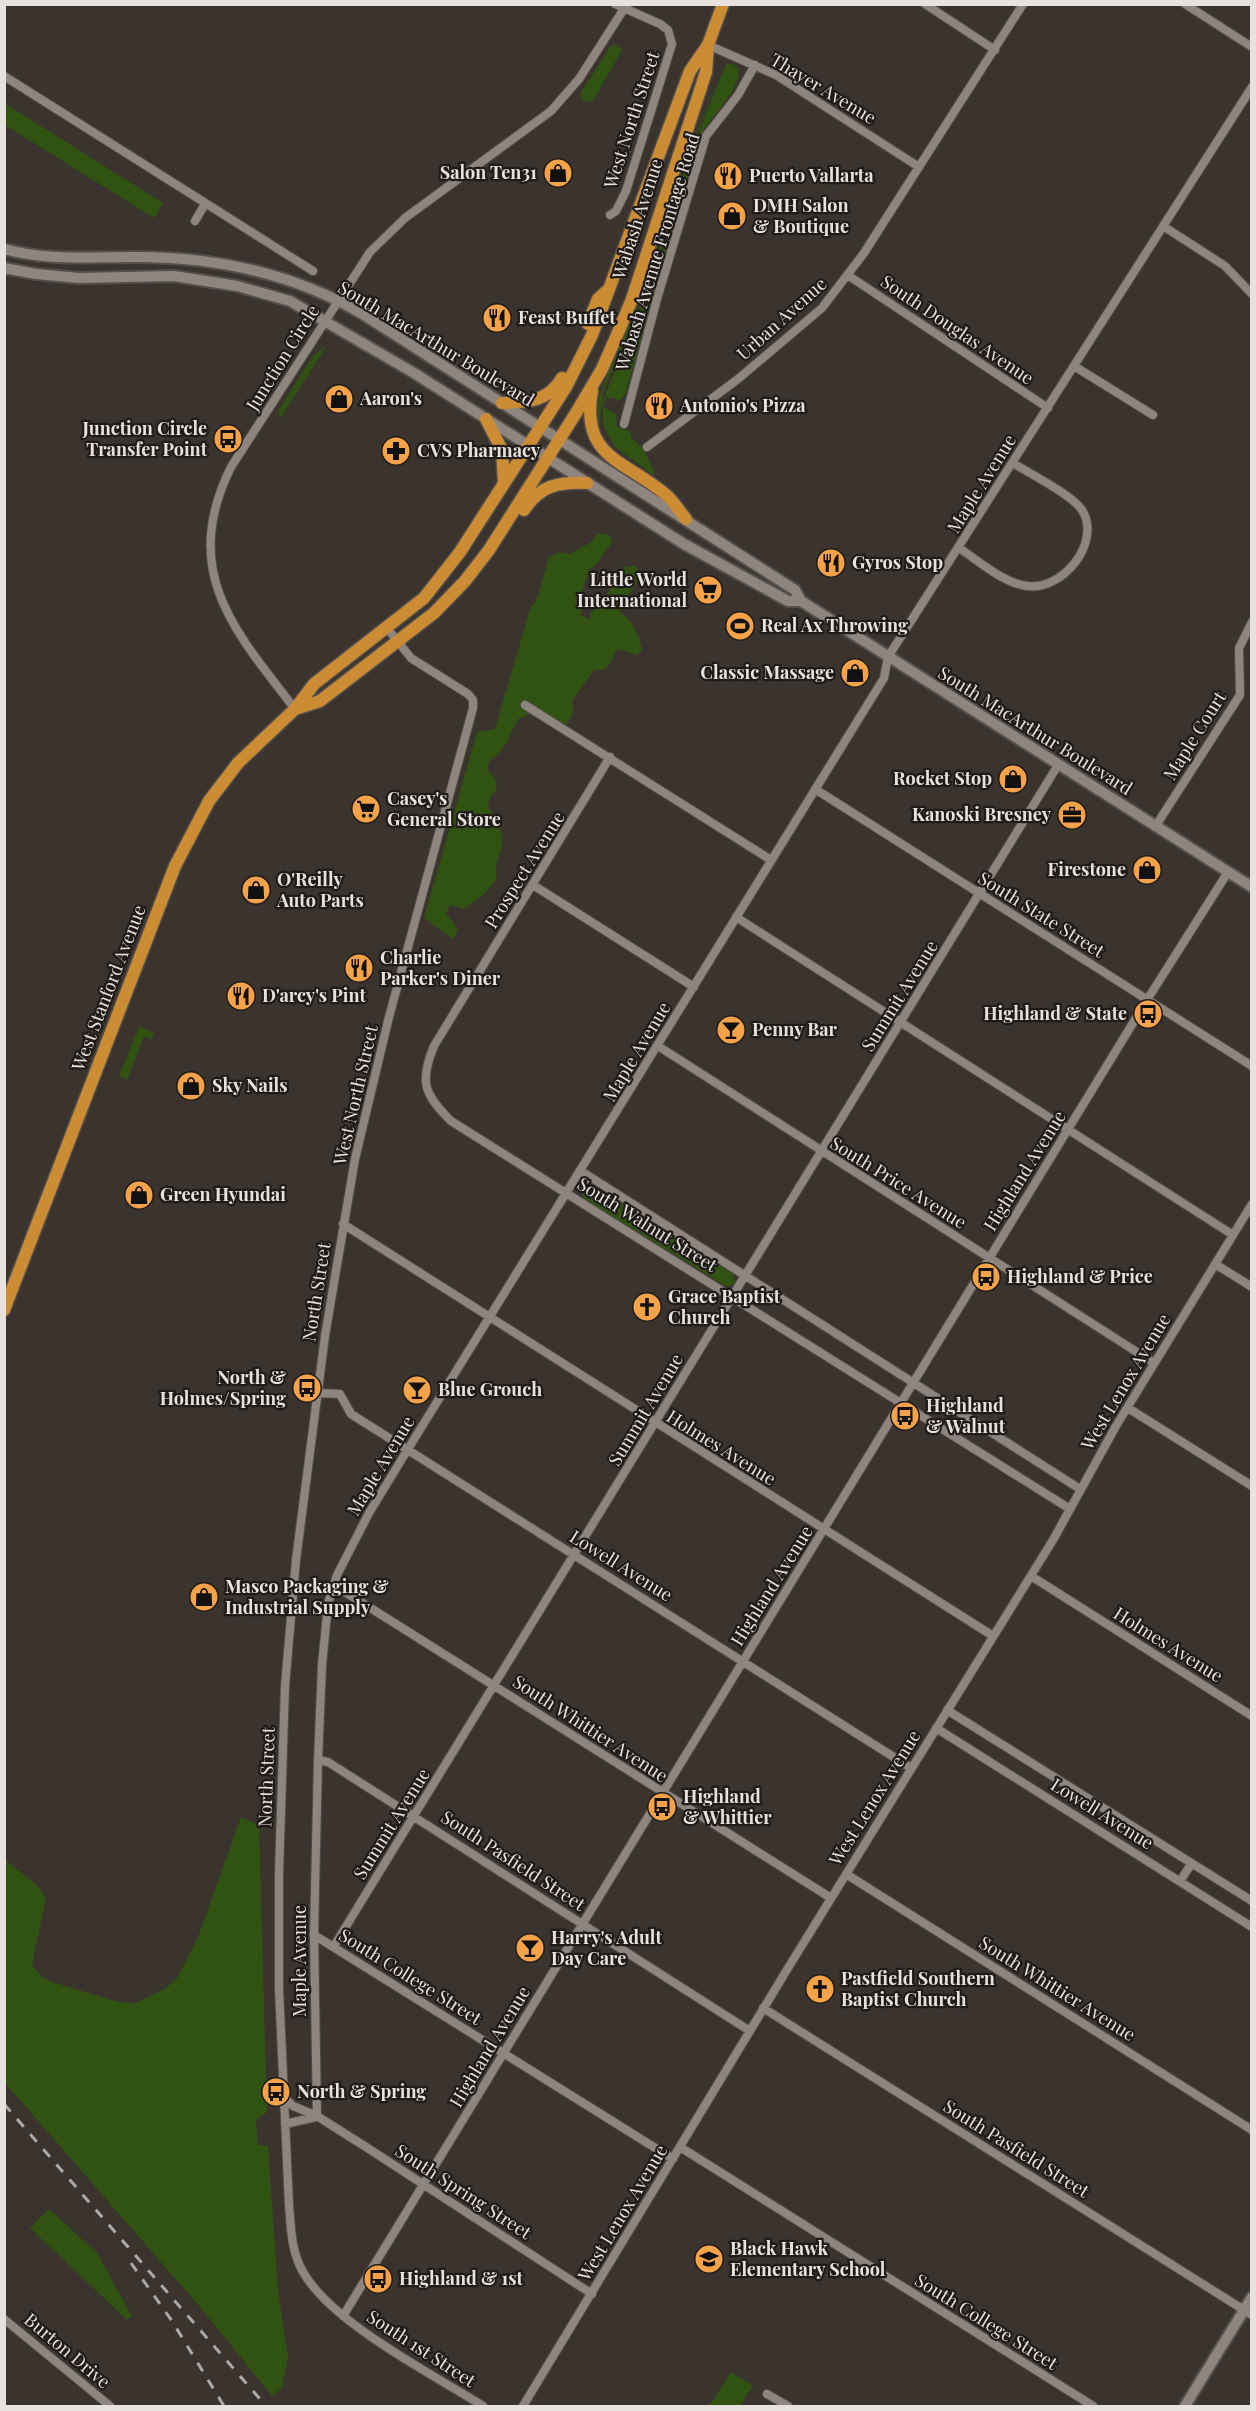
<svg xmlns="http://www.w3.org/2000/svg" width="1256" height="2411" viewBox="0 0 1256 2411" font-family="'Playfair Display',serif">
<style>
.green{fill:#315312}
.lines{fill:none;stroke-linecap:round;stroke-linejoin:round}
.street-casing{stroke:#544f4a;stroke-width:10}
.secondary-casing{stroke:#544f4a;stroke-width:14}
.primary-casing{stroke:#544f4a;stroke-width:15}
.street{stroke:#8e857f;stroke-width:8}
.secondary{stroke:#8e857f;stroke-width:10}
.primary{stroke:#cb8c33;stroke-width:12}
.rail{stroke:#ada8a4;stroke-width:3;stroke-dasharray:10 10;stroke-linecap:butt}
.labels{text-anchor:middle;stroke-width:4.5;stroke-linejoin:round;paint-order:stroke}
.street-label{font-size:18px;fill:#e7e2df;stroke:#1f1b19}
.poi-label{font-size:18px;font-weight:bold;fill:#e7e2df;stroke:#1f1b19;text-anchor:start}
</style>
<rect width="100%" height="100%" fill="#3a332e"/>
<!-- green -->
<path class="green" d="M616,45L622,50L593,101L587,102L581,98V92L611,46Z
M726,64H733L738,68C743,90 710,114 700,138L625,395L620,400L606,397L603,407L616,414L617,427L630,431L631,438L642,447L655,473L653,475L615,447L604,428L602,403L644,298L682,176Z
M723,67L680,177L635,316L603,392L599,427L597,412L601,390L632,316L674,186Z
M4,103L163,203L154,218L5,125Z
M327,345L281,417L279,415L278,411L313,356Z
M598,533L609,535L613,541L597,563L589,570L583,589L584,600L580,615L590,620V613C610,599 609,584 623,567L636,566L641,575L619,611C634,622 638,632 642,650L637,655L618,649L606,669L594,670L572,701L573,711L567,725L538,711L518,719C510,735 505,751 490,760L487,769L497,781L495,792L490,796L488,807C495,817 503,830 502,842C501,858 493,862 497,879L483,895L464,909L450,905L446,913L458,930L453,939L424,918L477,732L495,729L531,606L536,602L549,557L560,552L570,554L591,542Z
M139,1026L154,1033L152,1039L144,1036L127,1080L119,1076Z
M585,1182L596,1186L733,1274L735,1283L727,1287L584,1199L579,1186Z
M241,1817L259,1825L267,2112L256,2120L258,2145L268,2146L278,2291L288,2357L282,2388L272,2396L200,2307L5,2083V1860L37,1885L46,1898L32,1965L39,1974L49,1981L118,2002L135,2003L165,1989L177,1978L198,1937Z
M49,2209L97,2253L132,2316L127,2320L30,2228Z
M731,2372L753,2386L740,2406H709Z"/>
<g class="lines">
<!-- street casing -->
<g class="street-casing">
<path id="street" d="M925,4L995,50
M1185,4L1252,47
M708,45L776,75L919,167
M4,76L313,271
M610,215L616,211L626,191L672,44L668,30L660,24L615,4
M195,221L205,204
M1163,226L1225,266L1252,294
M849,276L1048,408
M1074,366L1153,415
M624,424L657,299L706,136L738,95L755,65
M647,447L738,379L822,308L864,253L1023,4
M959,548C979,561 1003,583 1027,586C1063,591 1102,542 1082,510C1071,494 1030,474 1013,463
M387,628L411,658L468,694L473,700V708L389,1017L355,1159L325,1336L296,1560L285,1686L279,1873V1989L289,2205C291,2228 291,2251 303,2272C332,2323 432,2374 483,2406
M525,705L771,860
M295,709C233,629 180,571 231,467L370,252L405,218L551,111L579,79L627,4
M610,757L434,1046C419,1082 424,1094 451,1121L1070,1509
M815,789L1252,1066
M1155,827L1240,695L1239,648L1252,622
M533,885L694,987
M736,917L1233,1235
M658,1046L1154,1363
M581,1171L1080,1489
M343,1224L993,1636
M1215,1264L1252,1287
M318,1393L340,1394L351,1414L911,1768
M1128,1408L1252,1486
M1031,1576L1252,1716
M334,1585L831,1898
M947,1710L1252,1901
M936,1728L1252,1927
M318,1760L328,1762L750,2031
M846,1874L1252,2130
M1180,1881L1192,1863
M314,1935L673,2159
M334,1946L1058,765
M763,2008L1252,2315
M284,2097L293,2106L317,2116L366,2147L592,2294
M317,2116L314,1935L318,1760L322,1665L328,1604L337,1575L369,1513L408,1449L884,678L888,657L1252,87
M285,2124L316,2117
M680,2147L1093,2406
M343,2316L1147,1000L1228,872
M4,2319L110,2406
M767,2394L788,2406
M523,2406L788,1968L1053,1540L1116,1426L1252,1204"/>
</g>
<!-- secondary casing -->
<g class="secondary-casing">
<path id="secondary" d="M4,249C48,261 92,257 136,257C216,257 295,274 364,315L795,590L801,601
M4,268L36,274L79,278L174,276L237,286L290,301L414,373L684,544L788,601H801L1252,887
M1185,2406L1252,2297"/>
</g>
<!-- primary casing -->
<g class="primary-casing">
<path id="primary" d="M588,324L598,299L609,289
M592,391C580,458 625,460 665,494C673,500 679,511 686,519
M502,403C528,402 548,402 562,378
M486,419L502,450L504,483
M524,510C540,485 558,482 587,483
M295,709L320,701L434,613L465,581L489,550L576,413L602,369L617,335L632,299L706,72L708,46
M4,1310L175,866L209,801L238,763L295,709L314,684L424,598L460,552L566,387L592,335L690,71L708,45L723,4"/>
</g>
<!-- street -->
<use href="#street" class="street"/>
<!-- secondary -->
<use href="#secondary" class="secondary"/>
<!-- primary -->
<use href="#primary" class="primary"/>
<!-- rail -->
<path class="rail" d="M4,2104L266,2406
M131,2263L172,2321L224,2406"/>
</g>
<!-- icons -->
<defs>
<g id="shop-disc" transform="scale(1.5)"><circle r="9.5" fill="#f6a248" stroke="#1f1b19"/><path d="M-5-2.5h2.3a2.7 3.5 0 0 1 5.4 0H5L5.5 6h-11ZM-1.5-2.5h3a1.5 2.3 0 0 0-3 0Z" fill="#111"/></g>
<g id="restaurant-disc" transform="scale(1.5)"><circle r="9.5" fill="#f6a248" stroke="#1f1b19"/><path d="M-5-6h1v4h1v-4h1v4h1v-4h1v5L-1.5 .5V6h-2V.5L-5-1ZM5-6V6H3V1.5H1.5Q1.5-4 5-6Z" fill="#111"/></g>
<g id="bus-disc" transform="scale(1.5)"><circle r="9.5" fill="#f6a248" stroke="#1f1b19"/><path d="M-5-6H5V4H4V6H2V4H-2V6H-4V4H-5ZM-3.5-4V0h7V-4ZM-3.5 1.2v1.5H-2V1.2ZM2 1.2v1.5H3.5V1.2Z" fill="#111"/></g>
<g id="pharmacy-disc" transform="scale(1.5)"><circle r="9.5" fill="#f6a248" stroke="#1f1b19"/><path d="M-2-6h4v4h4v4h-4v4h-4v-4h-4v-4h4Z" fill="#111"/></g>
<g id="supermarket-disc" transform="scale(1.5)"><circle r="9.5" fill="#f6a248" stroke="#1f1b19"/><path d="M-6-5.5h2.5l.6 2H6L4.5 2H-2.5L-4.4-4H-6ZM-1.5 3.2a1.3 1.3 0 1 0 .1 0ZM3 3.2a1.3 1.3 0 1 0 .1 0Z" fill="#111"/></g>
<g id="stadium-disc" transform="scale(1.5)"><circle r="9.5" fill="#f6a248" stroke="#1f1b19"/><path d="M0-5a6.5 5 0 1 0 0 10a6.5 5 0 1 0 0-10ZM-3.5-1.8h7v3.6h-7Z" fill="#111"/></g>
<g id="office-disc" transform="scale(1.5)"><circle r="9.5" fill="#f6a248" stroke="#1f1b19"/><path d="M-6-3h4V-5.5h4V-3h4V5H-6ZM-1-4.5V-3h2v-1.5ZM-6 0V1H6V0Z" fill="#111"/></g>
<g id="bar-disc" transform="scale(1.5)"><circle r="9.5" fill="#f6a248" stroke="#1f1b19"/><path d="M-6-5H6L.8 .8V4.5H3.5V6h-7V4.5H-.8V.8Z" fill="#111"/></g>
<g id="church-disc" transform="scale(1.5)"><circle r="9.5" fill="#f6a248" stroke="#1f1b19"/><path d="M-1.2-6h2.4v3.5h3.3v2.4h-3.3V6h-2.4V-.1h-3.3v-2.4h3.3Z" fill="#111"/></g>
<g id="school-disc" transform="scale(1.5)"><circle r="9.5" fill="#f6a248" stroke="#1f1b19"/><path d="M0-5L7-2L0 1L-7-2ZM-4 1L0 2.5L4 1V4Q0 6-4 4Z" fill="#111"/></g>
</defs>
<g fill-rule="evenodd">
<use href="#shop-disc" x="558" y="173"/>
<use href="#restaurant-disc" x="728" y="176"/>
<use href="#shop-disc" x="732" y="216"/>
<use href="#restaurant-disc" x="497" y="318"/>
<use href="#shop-disc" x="339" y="399"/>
<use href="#restaurant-disc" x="659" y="406"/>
<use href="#bus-disc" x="228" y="439"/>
<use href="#pharmacy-disc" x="396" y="451"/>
<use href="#restaurant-disc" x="831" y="563"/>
<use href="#supermarket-disc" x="708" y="590"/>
<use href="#stadium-disc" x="740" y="626"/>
<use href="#shop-disc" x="855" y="673"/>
<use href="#shop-disc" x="1013" y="779"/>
<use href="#supermarket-disc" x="366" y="809"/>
<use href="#office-disc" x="1072" y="815"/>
<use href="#shop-disc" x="1147" y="870"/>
<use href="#shop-disc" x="256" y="890"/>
<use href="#restaurant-disc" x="359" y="968"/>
<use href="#restaurant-disc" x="241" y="996"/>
<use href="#bus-disc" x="1148" y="1014"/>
<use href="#bar-disc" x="731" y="1030"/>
<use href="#shop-disc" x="191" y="1086"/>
<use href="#shop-disc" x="139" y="1195"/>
<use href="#bus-disc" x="986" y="1277"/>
<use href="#church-disc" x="647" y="1307"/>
<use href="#bus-disc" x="307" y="1388"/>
<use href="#bar-disc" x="417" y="1390"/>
<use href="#bus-disc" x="905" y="1416"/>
<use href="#shop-disc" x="204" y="1597"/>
<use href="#bus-disc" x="662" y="1807"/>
<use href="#bar-disc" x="530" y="1948"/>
<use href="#church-disc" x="820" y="1989"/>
<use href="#bus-disc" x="276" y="2092"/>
<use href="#school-disc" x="709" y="2259"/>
<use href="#bus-disc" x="378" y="2279"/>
</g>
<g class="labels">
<!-- street labels -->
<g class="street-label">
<text transform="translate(823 89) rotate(31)" y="6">Thayer Avenue</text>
<text transform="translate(632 120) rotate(-72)" y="6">West North Street</text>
<text transform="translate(638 219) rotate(-72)" y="6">Wabash Avenue</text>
<text transform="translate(658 252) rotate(-73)" y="6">Wabash Avenue Frontage Road</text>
<text transform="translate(782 319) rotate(-42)" y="6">Urban Avenue</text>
<text transform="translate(957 330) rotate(34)" y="6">South Douglas Avenue</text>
<text transform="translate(436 344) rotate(31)" y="6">South MacArthur Boulevard</text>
<text transform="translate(283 358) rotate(-58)" y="6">Junction Circle</text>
<text transform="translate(982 484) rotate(-58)" y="6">Maple Avenue</text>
<text transform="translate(1035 731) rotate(32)" y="6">South MacArthur Boulevard</text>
<text transform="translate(1195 736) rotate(-58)" y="6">Maple Court</text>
<text transform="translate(525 870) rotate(-58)" y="6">Prospect Avenue</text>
<text transform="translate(1041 915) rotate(32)" y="6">South State Street</text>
<text transform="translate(109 988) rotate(-69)" y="6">West Stanford Avenue</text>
<text transform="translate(900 996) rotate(-58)" y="6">Summit Avenue</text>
<text transform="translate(637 1052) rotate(-59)" y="6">Maple Avenue</text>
<text transform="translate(356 1095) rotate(-77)" y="6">West North Street</text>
<text transform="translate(1025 1171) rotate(-58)" y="6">Highland Avenue</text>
<text transform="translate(898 1183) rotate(32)" y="6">South Price Avenue</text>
<text transform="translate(647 1225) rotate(32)" y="6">South Walnut Street</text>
<text transform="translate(317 1292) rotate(-81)" y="6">North Street</text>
<text transform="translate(1126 1382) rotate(-59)" y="6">West Lenox Avenue</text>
<text transform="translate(646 1410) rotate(-59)" y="6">Summit Avenue</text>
<text transform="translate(721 1448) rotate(32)" y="6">Holmes Avenue</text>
<text transform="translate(381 1466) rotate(-59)" y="6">Maple Avenue</text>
<text transform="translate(621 1566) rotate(32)" y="6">Lowell Avenue</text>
<text transform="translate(772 1586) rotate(-58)" y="6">Highland Avenue</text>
<text transform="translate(1168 1645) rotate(32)" y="6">Holmes Avenue</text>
<text transform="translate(590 1729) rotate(33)" y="6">South Whittier Avenue</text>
<text transform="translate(267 1777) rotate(-88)" y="6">North Street</text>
<text transform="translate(875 1798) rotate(-58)" y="6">West Lenox Avenue</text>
<text transform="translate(1102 1814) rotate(32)" y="6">Lowell Avenue</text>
<text transform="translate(392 1824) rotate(-58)" y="6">Summit Avenue</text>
<text transform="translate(513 1861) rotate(33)" y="6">South Pasfield Street</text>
<text transform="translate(300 1961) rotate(-90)" y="6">Maple Avenue</text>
<text transform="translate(410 1977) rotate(32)" y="6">South College Street</text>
<text transform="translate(1057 1989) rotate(32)" y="6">South Whittier Avenue</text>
<text transform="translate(490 2047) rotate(-59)" y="6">Highland Avenue</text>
<text transform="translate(1016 2149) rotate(32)" y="6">South Pasfield Street</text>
<text transform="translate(463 2192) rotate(33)" y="6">South Spring Street</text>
<text transform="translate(623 2213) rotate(-59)" y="6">West Lenox Avenue</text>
<text transform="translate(986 2322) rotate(32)" y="6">South College Street</text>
<text transform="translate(421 2349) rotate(33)" y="6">South 1st Street</text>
<text transform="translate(67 2351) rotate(40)" y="6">Burton Drive</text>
</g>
<!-- poi labels -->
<g class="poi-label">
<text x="537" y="179" text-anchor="end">Salon Ten31</text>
<text x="749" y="182">Puerto Vallarta</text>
<text x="753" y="212">DMH Salon<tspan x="753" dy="21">&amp; Boutique</tspan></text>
<text x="518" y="324">Feast Buffet</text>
<text x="360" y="405">Aaron's</text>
<text x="680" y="412">Antonio's Pizza</text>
<text x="207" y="435" text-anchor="end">Junction Circle<tspan x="207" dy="21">Transfer Point</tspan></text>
<text x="417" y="457">CVS Pharmacy</text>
<text x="852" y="569">Gyros Stop</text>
<text x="687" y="586" text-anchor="end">Little World<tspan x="687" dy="21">International</tspan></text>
<text x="761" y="632">Real Ax Throwing</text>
<text x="834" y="679" text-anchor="end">Classic Massage</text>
<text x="992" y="785" text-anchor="end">Rocket Stop</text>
<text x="387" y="805">Casey's<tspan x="387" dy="21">General Store</tspan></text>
<text x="1051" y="821" text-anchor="end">Kanoski Bresney</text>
<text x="1126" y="876" text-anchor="end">Firestone</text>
<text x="277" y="886">O'Reilly<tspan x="277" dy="21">Auto Parts</tspan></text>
<text x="380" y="964">Charlie<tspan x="380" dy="21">Parker's Diner</tspan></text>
<text x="262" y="1002">D'arcy's Pint</text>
<text x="1127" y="1020" text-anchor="end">Highland &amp; State</text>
<text x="752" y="1036">Penny Bar</text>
<text x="212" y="1092">Sky Nails</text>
<text x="160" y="1201">Green Hyundai</text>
<text x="1007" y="1283">Highland &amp; Price</text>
<text x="668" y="1303">Grace Baptist<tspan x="668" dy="21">Church</tspan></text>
<text x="286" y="1384" text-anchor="end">North &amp;<tspan x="286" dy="21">Holmes/Spring</tspan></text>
<text x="438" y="1396">Blue Grouch</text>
<text x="926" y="1412">Highland<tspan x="926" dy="21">&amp; Walnut</tspan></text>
<text x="225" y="1593">Masco Packaging &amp;<tspan x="225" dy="21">Industrial Supply</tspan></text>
<text x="683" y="1803">Highland<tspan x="683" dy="21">&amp; Whittier</tspan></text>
<text x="551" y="1944">Harry's Adult<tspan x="551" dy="21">Day Care</tspan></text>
<text x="841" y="1985">Pastfield Southern<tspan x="841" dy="21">Baptist Church</tspan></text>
<text x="297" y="2098">North &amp; Spring</text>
<text x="730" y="2255">Black Hawk<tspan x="730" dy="21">Elementary School</tspan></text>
<text x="399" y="2285">Highland &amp; 1st</text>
</g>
</g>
<!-- border -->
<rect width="1256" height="2411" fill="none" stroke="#e7e2df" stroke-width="12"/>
</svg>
